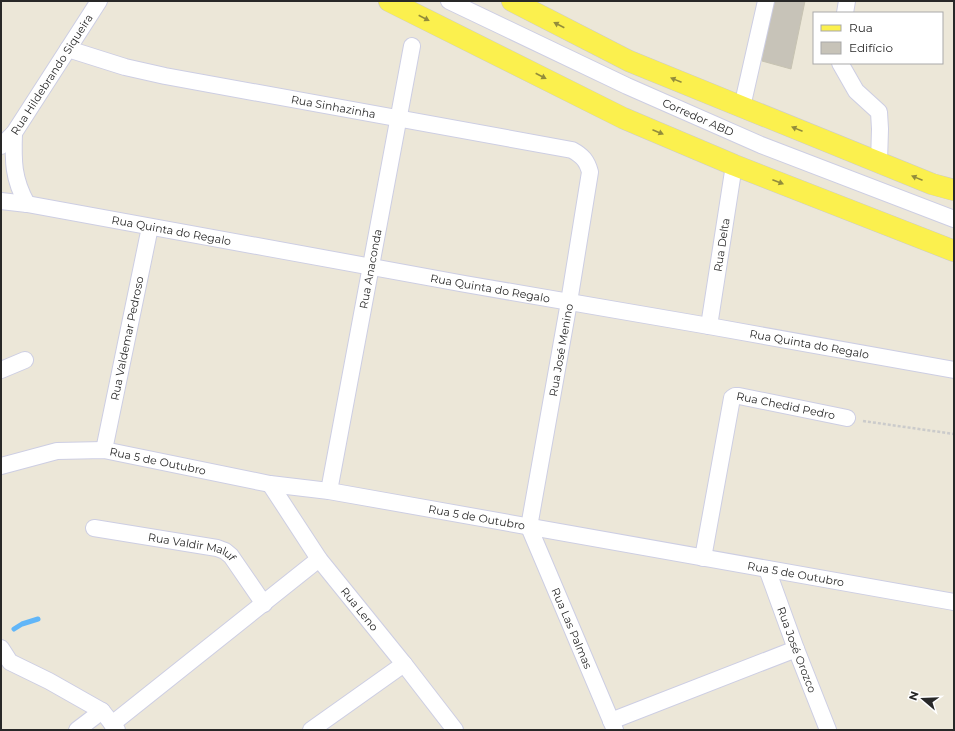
<svg xmlns="http://www.w3.org/2000/svg" width="955" height="731" viewBox="0 0 955 731" font-family="Montserrat,sans-serif">
<style>
.lines{fill:none;stroke-linecap:round;stroke-linejoin:round}
.stream{stroke:#61b6f8;stroke-width:5}
.building{fill:#c7c3b8;stroke:#c7c3b2}
.minor-casing{stroke:#cdcee3;stroke-width:18}
.major-casing{stroke:#cbcbcb;stroke-width:22}
.path{stroke:#cbcbcb;stroke-width:2.5;stroke-dasharray:3 2;stroke-linecap:butt}
.minor{stroke:#fff;stroke-width:16}
.major{stroke:#fbf04e;stroke-width:21}
.oneway{fill:#928c3b}
.labels{text-anchor:middle;stroke-width:3;stroke-linejoin:round;paint-order:stroke}
.street-label{font-size:11px;fill:#282828;stroke:#fff}
</style>
<rect width="100%" height="100%" fill="#ece7d8"/>
<g class="lines">
<!-- stream -->
<path class="stream" d="M14,629L22,624L38,619"/>
</g>
<!-- building -->
<path class="building" d="M773,1H805L791,69L762,61Z"/>
<g class="lines">
<!-- minor casing -->
<g class="minor-casing">
<g id="minor">
<path id="s1" d="M449,1L627,86L761,145L954,219"/>
<path d="M845,13L847,1"/>
<path id="s2" d="M68,49L125,67L165,76L572,150C583,156 587,161 590,172L569,302L529,527L615,730"/>
<path d="M840,63L856,91L879,112L880,129L879,162"/>
<path d="M742,107L766,1"/>
<path d="M14,133C13,161 13,179 27,204"/>
<path id="s3" d="M1,146L14,133L99,1"/>
<path id="s4" d="M1,201L27,204L465,284L709,326L954,370"/>
<path id="s5" d="M709,326L734,165"/>
<path d="M1,370L25,360"/>
<path id="s6" d="M104,450L150,227"/>
<path id="s7" d="M1,466L57,451L104,450L270,484L329,491L954,602"/>
<path id="s8" d="M270,484L319,559L404,664L455,730"/>
<path id="s9" d="M329,491L412,46"/>
<path id="s10" d="M94,528L217,548L225,551L231,556L264,604"/>
<path id="s11" d="M703,558L732,398L735,396H739L847,418"/>
<path id="s12" d="M767,569L796,649L828,730"/>
<path d="M1,648L10,662L49,681L102,711L117,730"/>
<path d="M611,721L796,649"/>
<path d="M112,724L319,559"/>
<path d="M77,730L102,711"/>
<path d="M311,730L404,664"/>
</g>
</g>
<!-- major casing -->
<g class="major-casing">
<path id="major" d="M389,1L623,118L734,165L954,251
M512,1L629,61L932,184L954,190"/>
</g>
<!-- path -->
<path class="path" d="M863,421L954,434"/>
<!-- minor -->
<use href="#minor" class="minor"/>
<!-- major -->
<use href="#major" class="major"/>
</g>
<!-- one-way arrows -->
<defs><path id="oneway-solid" d="M-6-.8H1V-3.2L6.5 0L1 3.2V.8H-6Z"/></defs>
<g class="oneway">
<use href="#oneway-solid" transform="translate(424 18) rotate(27)"/>
<use href="#oneway-solid" transform="translate(559 25) rotate(-153)"/>
<use href="#oneway-solid" transform="translate(541 76) rotate(27)"/>
<use href="#oneway-solid" transform="translate(676 80) rotate(-158)"/>
<use href="#oneway-solid" transform="translate(797 129) rotate(-158)"/>
<use href="#oneway-solid" transform="translate(658 132) rotate(23)"/>
<use href="#oneway-solid" transform="translate(917 178) rotate(-158)"/>
<use href="#oneway-solid" transform="translate(778 182) rotate(21)"/>
</g>
<g class="labels">
<!-- street labels -->
<g class="street-label">
<text dy="4" stroke="none"><textPath href="#s3" startOffset="88">Rua Hildebrando Siqueira</textPath></text>
<text dy="4" stroke="none"><textPath href="#s2" startOffset="272">Rua Sinhazinha</textPath></text>
<text dy="4" stroke="none"><textPath href="#s1" startOffset="275">Corredor ABD</textPath></text>
<text dy="4" stroke="none"><textPath href="#s4" startOffset="173">Rua Quinta do Regalo</textPath></text>
<text dy="4" stroke="none"><textPath href="#s5" startOffset="82">Rua Delta</textPath></text>
<text dy="4" stroke="none"><textPath href="#s9" startOffset="226">Rua Anaconda</textPath></text>
<text dy="4" stroke="none"><textPath href="#s4" startOffset="497">Rua Quinta do Regalo</textPath></text>
<text dy="4" stroke="none"><textPath href="#s6" startOffset="114">Rua Valdemar Pedroso</textPath></text>
<text dy="4" stroke="none"><textPath href="#s4" startOffset="821">Rua Quinta do Regalo</textPath></text>
<text transform="translate(561 350) rotate(-80)" y="4">Rua José Menino</text>
<text dy="4" stroke="none"><textPath href="#s11" startOffset="218">Rua Chedid Pedro</textPath></text>
<text dy="4" stroke="none"><textPath href="#s7" startOffset="160">Rua 5 de Outubro</textPath></text>
<text dy="4" stroke="none"><textPath href="#s7" startOffset="484">Rua 5 de Outubro</textPath></text>
<text dy="4" stroke="none"><textPath href="#s10" startOffset="100">Rua Valdir Maluf</textPath></text>
<text dy="4" stroke="none"><textPath href="#s7" startOffset="808">Rua 5 de Outubro</textPath></text>
<text dy="4" stroke="none"><textPath href="#s8" startOffset="154">Rua Leno</textPath></text>
<text dy="4" stroke="none"><textPath href="#s2" startOffset="1014">Rua Las Palmas</textPath></text>
<text dy="4" stroke="none"><textPath href="#s12" startOffset="86">Rua José Orozco</textPath></text>
</g>
</g>
<!-- border -->
<rect width="955" height="731" fill="none" stroke="#282828" stroke-width="4"/>
<!-- legend -->
<rect x="813" y="12" width="130" height="52" fill="#ffffff" stroke="#a9a9a9"/>
<rect x="821" y="25" width="20" height="6" fill="#fbf04e" stroke="#a9a9a9"/>
<text x="849" y="32" font-size="12" fill="#282828">Rua</text>
<rect x="821" y="42" width="20" height="12" fill="#c7c3b8" stroke="#a9a9a9"/>
<text x="849" y="52" font-size="12" fill="#282828">Edifício</text>
<!-- north arrow -->
<g transform="translate(923 699) rotate(289)" stroke="#ffffff" stroke-width="3" paint-order="stroke">
<path d="M0-3L7 15L0 10L-7 15Z" fill="#282828"/>
<text y="-6" font-size="11" font-weight="bold" text-anchor="middle" fill="#282828">N</text>
</g>
</svg>
